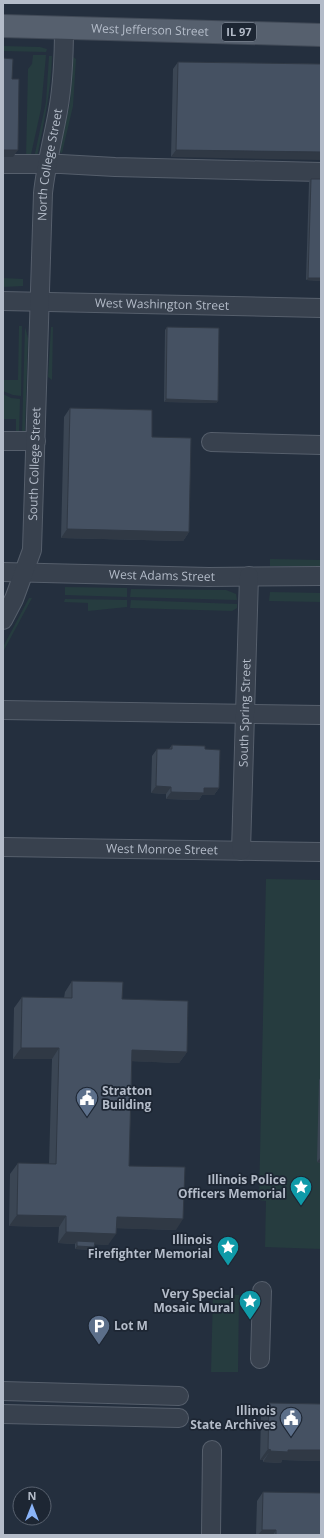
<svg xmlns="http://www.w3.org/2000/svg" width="324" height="1538" viewBox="0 0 324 1538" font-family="'Open Sans',sans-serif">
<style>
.green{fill:#263c3f}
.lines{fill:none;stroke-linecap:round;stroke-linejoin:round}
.minor-casing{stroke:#565f6c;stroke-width:20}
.major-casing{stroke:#414a57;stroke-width:24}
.minor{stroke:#38414e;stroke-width:18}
.major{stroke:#56606e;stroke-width:22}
.wall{fill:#3b4654}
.shaded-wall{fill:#303945}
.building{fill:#455162;stroke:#303945}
.labels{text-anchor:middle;stroke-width:3.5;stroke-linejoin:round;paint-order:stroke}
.shield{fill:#1d2633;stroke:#878f9c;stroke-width:1}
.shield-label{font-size:11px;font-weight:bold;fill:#b4bcc9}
.street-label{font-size:12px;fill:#b4bcc9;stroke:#1d2633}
.poi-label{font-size:12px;font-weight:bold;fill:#b4bcc9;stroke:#1d2633;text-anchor:end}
</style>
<rect width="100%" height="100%" fill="#242f3e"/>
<!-- green -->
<path class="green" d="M3,46L40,47L47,49L46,52L3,51Z
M33,55H46L41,109L30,159H26L28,69L32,64Z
M49,56H52C51,91 44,123 37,157L34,158L46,102Z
M73,57L76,59L73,106L62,153L59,152L70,103Z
M3,278L23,279V286L3,287Z
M19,326H22L21,396L13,395L3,391V380H18Z
M25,327L28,338L25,432L22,434Z
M51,327H53L52,380L48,377Z
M3,394L11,398L20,399L19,435H16V419H3Z
M270,559L321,560V566H270Z
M65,587L127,588V597L65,595Z
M131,589L226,590L236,594L237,600L130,597Z
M270,592L321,593V602L269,601Z
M29,598H32L3,652V647Z
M65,599L127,600V607L88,611V603L64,602Z
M131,600L237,604V608L232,611L130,608Z
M266,879L321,880V1249L265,1247L266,1201L259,1200Z
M213,1294L239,1295L238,1372H211Z"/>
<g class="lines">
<!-- minor casing -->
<g class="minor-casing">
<g id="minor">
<path d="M3,164H61L115,167L321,172"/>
<path id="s1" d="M3,301L321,308"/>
<path d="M3,441H36"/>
<path d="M211,442L321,445"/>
<path id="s2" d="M3,572L209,577L321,576"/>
<path id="s3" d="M3,620L14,599L32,550L43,193C46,165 53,139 58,111C63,83 64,55 64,27"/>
<path d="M3,710L321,715"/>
<path id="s4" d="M3,847L321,852"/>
<path id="s5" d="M241,851L249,576"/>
<path d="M260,1359L262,1291"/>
<path d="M3,1391L179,1396"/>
<path d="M3,1414L179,1418"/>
<path d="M211,1535L212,1450"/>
</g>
</g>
<!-- major casing -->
<g class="major-casing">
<g id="major">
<path id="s6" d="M3,26L321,35"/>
</g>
</g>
<!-- minor -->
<use href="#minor" class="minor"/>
<!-- major -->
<use href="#major" class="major"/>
</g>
<!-- wall -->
<path class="wall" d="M178,62L321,64L171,157L173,69Z
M311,179H321V281L306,280L309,182Z
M167,327L218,401L216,403L164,402L165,330Z
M70,408L152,437L189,532L183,541L61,538L64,417Z
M172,745L205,749L219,788L214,795H202L199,800L166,799V794L151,793L152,756L157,749H169Z
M72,981L122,999L187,1052L179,1063L132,1061L129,1166L176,1230L116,1228L108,1245L95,1244L93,1250L75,1249V1244L58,1243L59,1227L9,1226L10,1174L18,1163L49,1164L52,1059H13L14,1008L22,997L64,998L65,992Z
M321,1077V1163L317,1162L319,1080Z
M269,1403L321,1404V1461L282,1460L281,1463L263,1462V1460H260L261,1414Z
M263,1492L321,1535H256L257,1501Z"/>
<!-- shaded-wall -->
<path class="shaded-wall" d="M3,150H18L13,157H3Z
M176,150L321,152V160L171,157Z
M308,278H321V281L306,280Z
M166,399L218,401L216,403L164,402Z
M67,529L189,532L183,541L61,538Z
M156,786L171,787L166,794L151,793Z
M204,788H219L214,795H202L199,800L166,799L171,792Z
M21,1048H59L52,1059H13Z
M132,1050L187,1052L179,1063L124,1061Z
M321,1157V1163L317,1162Z
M17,1215L66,1216L59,1227L9,1226Z
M117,1217L183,1219L176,1230L109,1228Z
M66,1232L116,1234L108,1245L77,1244V1241L75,1244L58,1243Z
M77,1246L94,1247L93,1250L75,1249Z
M268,1449L271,1450L263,1460H260Z
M288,1450H321V1461L282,1460L281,1463L263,1462L270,1451Z
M262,1530H276L273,1535H258Z"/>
<!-- building -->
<path class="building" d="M3,58L13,59L12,79H19L18,150H3Z
M178,62L321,64V152L176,150Z
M311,179H321V278H308Z
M167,327L219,328L218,401L166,399Z
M70,408L152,410V437L191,438L189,532L67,529Z
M172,745L205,746V749L220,750L219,788H204V793L171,792V787L156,786L157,749H172Z
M72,981L123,982L122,999L188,1001L187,1052L132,1050L129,1166L185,1167L183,1219L117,1217L116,1234L66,1232V1216L17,1215L18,1163L56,1164L59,1048H21L22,997L72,998Z
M77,1241L95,1242L94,1247L77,1246Z
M269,1403L321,1404V1450H288V1452L270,1451L271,1450L268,1449Z
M263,1492L321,1493V1535H276V1530H262Z"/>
<!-- icons -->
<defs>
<g id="civic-pin" transform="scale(1.15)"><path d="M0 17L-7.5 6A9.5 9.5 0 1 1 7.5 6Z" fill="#5c6f8a" stroke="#1d2633"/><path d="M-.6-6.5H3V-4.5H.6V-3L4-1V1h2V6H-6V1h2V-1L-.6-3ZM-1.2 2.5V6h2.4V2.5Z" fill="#fff"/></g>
<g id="sight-pin" transform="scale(1.15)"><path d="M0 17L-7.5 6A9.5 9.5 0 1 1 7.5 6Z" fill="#0f9aa8" stroke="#1d2633"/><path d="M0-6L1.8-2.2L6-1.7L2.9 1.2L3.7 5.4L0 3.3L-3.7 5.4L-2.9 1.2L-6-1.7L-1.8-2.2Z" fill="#fff"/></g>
<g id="parking-pin" transform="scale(1.15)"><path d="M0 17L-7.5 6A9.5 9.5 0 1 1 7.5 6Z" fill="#5c6f8a" stroke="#1d2633"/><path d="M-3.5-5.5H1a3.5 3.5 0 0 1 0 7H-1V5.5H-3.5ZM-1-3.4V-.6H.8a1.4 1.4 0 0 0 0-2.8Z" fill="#fff"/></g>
</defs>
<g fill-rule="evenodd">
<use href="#civic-pin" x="87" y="1098"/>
<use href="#sight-pin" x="301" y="1187"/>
<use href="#sight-pin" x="228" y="1247"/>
<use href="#sight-pin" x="250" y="1301"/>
<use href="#parking-pin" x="99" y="1326"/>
<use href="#civic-pin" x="291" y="1418"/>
</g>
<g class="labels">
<!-- shield labels -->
<rect class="shield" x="222" y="23" width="34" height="18" rx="3"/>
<g class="shield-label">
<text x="239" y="36">IL 97</text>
</g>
<!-- street labels -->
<g class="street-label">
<text dy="4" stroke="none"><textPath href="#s6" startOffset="147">West Jefferson Street</textPath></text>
<text dy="4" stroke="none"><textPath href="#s3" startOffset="462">North College Street</textPath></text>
<text dy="4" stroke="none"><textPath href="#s1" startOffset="159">West Washington Street</textPath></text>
<text dy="4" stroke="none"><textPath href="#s3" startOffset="162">South College Street</textPath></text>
<text dy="4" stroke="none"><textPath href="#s2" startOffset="159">West Adams Street</textPath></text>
<text dy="4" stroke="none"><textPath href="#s5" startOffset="138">South Spring Street</textPath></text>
<text dy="4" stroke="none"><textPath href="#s4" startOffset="159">West Monroe Street</textPath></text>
</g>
<!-- poi labels -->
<g class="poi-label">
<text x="102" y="1095" text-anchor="start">Stratton<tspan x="102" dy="14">Building</tspan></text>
<text x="286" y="1184">Illinois Police<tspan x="286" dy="14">Officers Memorial</tspan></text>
<text x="212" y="1244">Illinois<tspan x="212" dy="14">Firefighter Memorial</tspan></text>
<text x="234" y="1298">Very Special<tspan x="234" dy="14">Mosaic Mural</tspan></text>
<text x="114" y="1330" text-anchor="start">Lot M</text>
<text x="276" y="1415">Illinois<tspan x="276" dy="14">State Archives</tspan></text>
</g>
</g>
<!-- border -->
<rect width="324" height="1538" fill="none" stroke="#b4bcc9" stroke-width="8"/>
<!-- north arrow -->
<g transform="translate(32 1506)"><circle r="19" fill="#1d2633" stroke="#59626f"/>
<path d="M0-3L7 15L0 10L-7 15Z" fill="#8ab4f8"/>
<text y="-6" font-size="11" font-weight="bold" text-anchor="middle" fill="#b4bcc9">N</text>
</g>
</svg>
